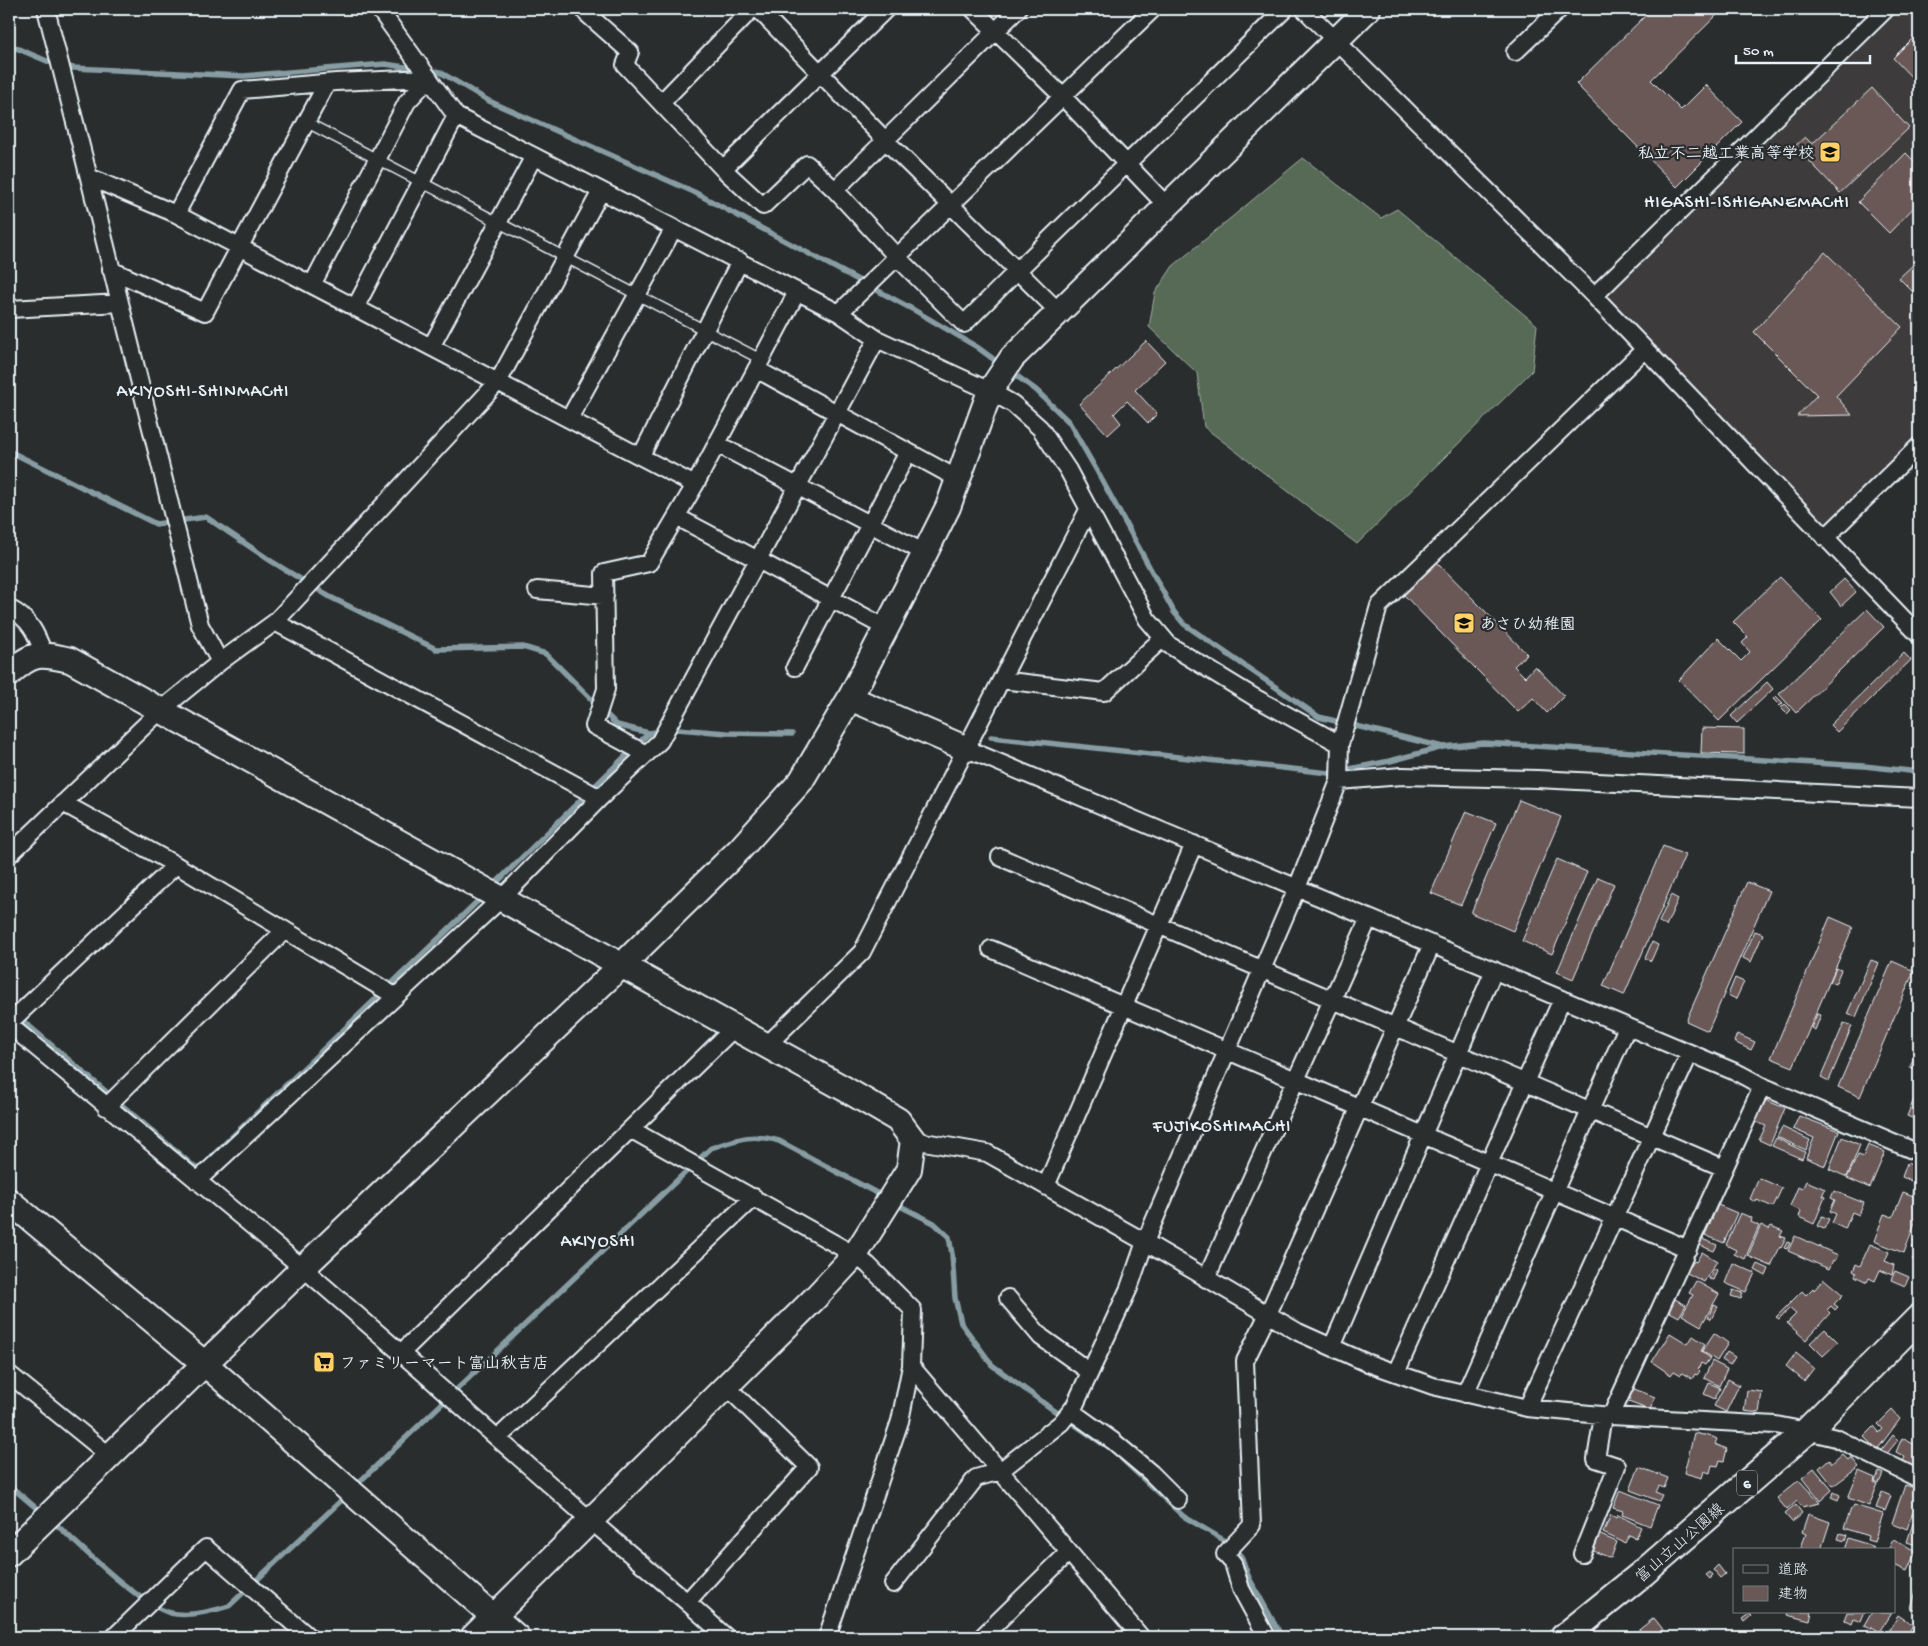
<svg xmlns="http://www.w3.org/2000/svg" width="1928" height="1646" viewBox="0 0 1928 1646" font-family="'Gochi Hand','Klee One',sans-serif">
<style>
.built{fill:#3d3a3a}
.pitch{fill:#576a54;stroke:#a0aea6}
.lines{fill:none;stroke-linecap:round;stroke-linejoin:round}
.stream{stroke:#879da3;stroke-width:5.5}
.building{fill:#6a5856;stroke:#e8f1f8}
.lane-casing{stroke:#e8f1f8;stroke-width:12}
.street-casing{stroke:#e8f1f8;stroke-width:20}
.secondary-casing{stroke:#e8f1f8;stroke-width:28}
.primary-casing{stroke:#e8f1f8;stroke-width:30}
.lane{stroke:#2a2d2e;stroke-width:9}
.street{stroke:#2a2d2e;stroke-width:16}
.secondary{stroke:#2a2d2e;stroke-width:24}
.primary{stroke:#2a2d2e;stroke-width:26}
.labels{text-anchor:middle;stroke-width:4.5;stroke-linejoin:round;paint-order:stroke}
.shield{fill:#2a2d2e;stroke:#afb6bb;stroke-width:1}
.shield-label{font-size:15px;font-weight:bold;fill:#e8f1f8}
.poi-label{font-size:16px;font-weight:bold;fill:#e8f1f8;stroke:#2a2d2e;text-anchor:start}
.street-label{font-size:16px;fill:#e8f1f8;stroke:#2a2d2e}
.neighbourhood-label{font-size:18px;letter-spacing:1px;fill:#e8f1f8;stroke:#2a2d2e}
</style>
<rect width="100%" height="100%" fill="#2a2d2e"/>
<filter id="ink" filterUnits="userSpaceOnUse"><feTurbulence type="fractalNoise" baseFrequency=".02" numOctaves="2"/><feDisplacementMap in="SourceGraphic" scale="10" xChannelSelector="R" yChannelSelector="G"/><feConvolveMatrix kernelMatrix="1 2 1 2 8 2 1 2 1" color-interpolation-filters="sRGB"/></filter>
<g filter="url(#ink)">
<!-- built -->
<path class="built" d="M1886,9H1919V446L1825,538L1594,296Z"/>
<!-- pitch -->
<path class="pitch" d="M1303,158L1381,218L1397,209L1537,325L1532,371L1357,544L1204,427L1197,373L1149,327L1155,293L1173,266Z"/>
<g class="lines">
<!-- stream -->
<path class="stream" d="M9,45L47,61L73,68L243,76L385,64L418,69
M427,70L440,72L489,101L694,192L914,310L977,347L1000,364
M1010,371L1036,390L1069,422L1097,471L1174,612L1184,624L1319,717L1443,747
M9,451L156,524L206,517L271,561L330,597L436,649L523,647L546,654L617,725L649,733
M991,737L1329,773L1390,761L1443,747L1484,743L1864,766L1919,772
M491,888L649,733L677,729L727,733L792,734
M9,1009L198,1170L202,1166
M212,1156L483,896
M894,1203L934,1223L949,1237L952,1254L955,1298L961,1323L992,1365L1052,1409L1103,1444
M1122,1459L1183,1516L1227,1542L1240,1554L1249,1578L1282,1637
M9,1485L42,1513
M353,1488L711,1148C738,1139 750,1133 779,1141L884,1197
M51,1520C77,1542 145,1612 176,1614C194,1616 213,1611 229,1606L347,1495"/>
</g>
<!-- building -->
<path class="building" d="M1652,9H1723L1651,80L1681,110L1706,85L1742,122L1677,187L1576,84Z
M1919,32V85L1893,58Z
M1872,88L1909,128L1840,193L1795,146L1805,137L1812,144Z
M1906,153L1919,166V202L1889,233L1858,202Z
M1825,252L1902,327L1836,396L1852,415L1797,416L1817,395L1754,332Z
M1916,262L1919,265V298L1899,278Z
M1146,341L1165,361L1135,390L1157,414L1148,423L1127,401L1114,414L1121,423L1108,435L1079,404Z
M1434,559L1527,654L1514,666L1525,677L1535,666L1564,696L1547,713L1533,698L1518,712L1401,592Z
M1780,577L1822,620L1719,721L1679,680L1718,638L1741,661L1750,652L1742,643L1748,637L1733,622Z
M1844,579L1856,592L1841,606L1830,592Z
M1867,609L1884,627L1796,713L1779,694Z
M1904,653L1911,660L1837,732L1830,725Z
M1767,682L1773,689L1737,723L1731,716Z
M1776,696L1783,703L1780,706L1773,699Z
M1785,704L1791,710L1787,714L1781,708Z
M1702,728L1744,729V754L1701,753Z
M1519,800L1561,817L1513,931L1471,913Z
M1466,811L1496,823L1461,905L1431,893Z
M1663,846L1685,855L1624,995L1603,986Z
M1557,859L1587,872L1552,954L1522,941Z
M1598,877L1614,884L1573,979L1557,972Z
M1747,882L1769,891L1708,1031L1686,1021Z
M1671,895L1678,899L1666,926L1659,922Z
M1830,917L1853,927L1793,1067L1771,1058Z
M1755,931L1763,934L1751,962L1743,958Z
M1652,942L1658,945L1651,961L1645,958Z
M1871,960L1879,963L1856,1017L1847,1014Z
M1892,961L1914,971L1860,1097L1838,1087Z
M1836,968L1841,970L1835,984L1830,982Z
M1735,978L1744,982L1736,999L1728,995Z
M1817,1014L1821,1015L1815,1030L1811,1028Z
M1844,1023L1852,1026L1829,1081L1821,1077Z
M1737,1034L1755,1042L1751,1050L1734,1042Z
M1919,1044V1070L1910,1067Z
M1919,1087V1121L1907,1116Z
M1765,1100L1785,1108L1770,1145L1759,1140L1766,1126L1756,1122Z
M1799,1116L1839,1131L1825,1166L1806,1158L1814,1138L1793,1129Z
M1782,1127L1810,1140L1806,1150L1777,1137Z
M1842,1137L1860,1145L1847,1177L1829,1169Z
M1776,1138L1805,1152L1802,1159L1772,1146Z
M1868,1145L1885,1152L1870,1188L1847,1178L1858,1155L1863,1157Z
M1907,1163L1917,1167L1911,1181L1902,1177Z
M1918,1167L1919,1168V1184L1913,1182Z
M1759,1178L1782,1188L1773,1207L1757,1200L1756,1202L1750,1199Z
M1806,1181L1825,1189L1822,1196L1825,1197L1814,1224L1799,1217L1801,1211L1790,1206L1798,1187L1802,1189Z
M1915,1184L1919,1186L1915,1195L1912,1193Z
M1834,1191L1864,1203L1859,1215L1852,1212L1845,1229L1832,1223L1836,1214L1830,1211L1835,1200L1831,1198Z
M1903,1192L1919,1198V1211L1904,1253L1874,1241L1884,1214L1893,1217Z
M1718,1205L1737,1213L1724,1243L1705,1235Z
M1740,1213L1752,1218L1751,1222L1759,1226L1745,1259L1734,1254L1736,1250L1726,1245Z
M1822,1216L1829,1219L1824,1229L1817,1226Z
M1761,1225L1769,1229L1771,1226L1783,1231L1780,1236L1786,1238L1781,1248L1780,1247L1771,1266L1748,1256Z
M1795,1236L1838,1255L1835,1261L1833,1260L1829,1269L1788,1251Z
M1918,1236H1919V1267L1912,1259L1918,1253L1912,1247L1915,1244L1913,1241Z
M1702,1239L1717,1245L1714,1251L1699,1245Z
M1787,1242L1790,1243L1787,1249L1784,1248Z
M1870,1244L1889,1252L1885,1261L1894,1265L1892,1275L1880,1270L1875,1281L1869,1278L1867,1282L1855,1276L1856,1273L1853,1271L1856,1264L1860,1266Z
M1702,1252L1717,1261L1704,1282L1687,1273L1693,1261L1696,1262Z
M1733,1263L1755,1273L1746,1292L1725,1283Z
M1758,1264L1769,1269L1766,1276L1755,1270Z
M1714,1268L1717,1270L1713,1280L1709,1279Z
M1895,1271L1909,1277L1905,1286L1891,1280Z
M1824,1279L1843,1295L1834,1304L1838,1307L1835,1310L1831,1306L1827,1310L1830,1313L1806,1340L1787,1323L1796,1314L1789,1308L1779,1319L1776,1317L1802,1291L1806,1295L1813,1288L1814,1290Z
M1696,1281L1719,1294L1701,1326L1682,1315L1693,1295L1689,1293Z
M1733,1290L1743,1293L1741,1299L1731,1296Z
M1675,1299L1686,1305L1679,1317L1668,1311Z
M1714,1305L1718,1307L1711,1319L1708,1317Z
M1825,1329L1838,1342L1823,1356L1810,1343Z
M1670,1333L1688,1344L1693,1336L1705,1344L1701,1351L1710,1358L1705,1365L1701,1363L1698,1369L1700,1371L1697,1375L1695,1374L1692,1379L1682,1373L1681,1375L1674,1371L1671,1375L1652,1362Z
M1714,1333L1728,1343L1717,1361L1702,1351Z
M1727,1352L1735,1357L1730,1365L1722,1360Z
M1796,1353L1814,1368L1804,1381L1786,1366Z
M1712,1361L1727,1369L1719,1386L1704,1378Z
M1728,1379L1739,1385L1726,1412L1714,1406Z
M1709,1383L1720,1388L1715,1399L1704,1394Z
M1629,1387L1655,1397L1650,1410L1623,1400Z
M1747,1390L1762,1392L1759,1413L1744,1411Z
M1892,1410L1900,1419L1877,1450L1864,1437L1874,1427L1879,1433L1883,1429L1878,1424Z
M1694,1433L1713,1437L1717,1439L1715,1444L1727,1449L1724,1461L1720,1460L1718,1466L1712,1465L1710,1473L1704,1471L1702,1478L1684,1473Z
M1893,1435L1898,1440L1885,1456L1880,1452Z
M1902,1438L1919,1447V1472L1916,1470L1918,1467L1914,1465L1912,1469L1906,1466L1908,1464L1903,1461L1905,1457L1896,1452Z
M1842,1454L1848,1460L1851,1457L1859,1467L1833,1486L1819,1468L1829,1459L1832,1463Z
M1639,1467L1668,1478L1664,1488L1659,1486L1656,1492L1662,1495L1659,1501L1630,1490Z
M1814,1468L1832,1490L1820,1501L1802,1478Z
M1859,1471L1875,1478L1874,1482L1878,1484L1869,1506L1848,1498Z
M1879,1472L1883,1474L1879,1483L1875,1481Z
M1799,1480L1820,1503L1802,1507L1797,1501L1787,1510L1777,1498Z
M1905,1485L1919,1489V1495L1907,1529L1892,1523Z
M1620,1490L1658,1505L1650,1526L1622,1515L1623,1511L1613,1508Z
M1834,1492L1840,1495L1838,1500L1831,1497Z
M1882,1492L1891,1496L1885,1511L1876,1508Z
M1796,1505L1802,1513L1792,1522L1785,1514Z
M1854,1505L1883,1514L1874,1542L1867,1540L1868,1536L1844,1528L1851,1509H1852Z
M1919,1508V1522L1915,1521Z
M1808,1514L1830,1522L1821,1550H1800L1806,1534L1802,1532Z
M1611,1515L1616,1518L1618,1515L1641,1527L1636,1538L1629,1535L1625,1543L1603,1533Z
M1913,1523L1919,1525V1546L1907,1542Z
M1840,1533L1847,1535L1845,1541L1838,1539Z
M1598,1534L1617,1542L1611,1558L1591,1550Z
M1849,1538L1874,1547L1872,1550H1845Z
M1893,1540L1916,1551L1907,1571L1894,1565V1550H1888Z
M1718,1565L1725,1574L1720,1578L1713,1570Z
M1710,1572L1713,1576L1710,1579L1706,1575Z
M1919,1580V1612L1911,1609Z
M1788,1612H1812L1810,1621L1787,1615Z
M1847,1612H1864L1860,1622L1854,1619L1852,1624L1844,1620Z
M1872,1612H1892L1879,1632L1871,1627L1870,1629L1864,1626Z
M1750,1614L1752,1616L1745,1622L1743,1619Z
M1898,1615L1913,1625L1906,1637H1885Z
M1654,1618L1669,1637H1630Z
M1919,1627V1637H1912Z"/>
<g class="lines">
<!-- lane casing -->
<g class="lane-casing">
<path id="lane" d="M306,122L762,360"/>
</g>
<!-- street casing -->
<g class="street-casing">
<path id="street" d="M46,9C99,214 149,420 200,625L220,662
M379,9L456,116L839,313L877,339L990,391L1013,404L1040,428L1068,470L1147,619L1169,645L1254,697L1340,744
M758,9L885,140L1060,313
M973,9L1063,97L1167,206
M1304,9L1594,296L1919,635
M586,13L630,52L625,65L723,169L763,206L807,164L835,190L897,257L964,324L1017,271L1285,9
M1515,52L1560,9
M661,103L752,9
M723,169L886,9
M89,177L176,214L695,485
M835,190L1018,9
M176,214L242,90L336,82L429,78
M111,270L205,312L327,83
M312,285L407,102L429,78
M1594,296L1886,9
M355,308L456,116
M9,309L120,303
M839,313L1153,9
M431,347L534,156
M756,369L958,479
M569,419L674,228
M717,444L925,553
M641,456L740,261
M677,517L888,629
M1825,538L1919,446
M537,590L605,596
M9,608C30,619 36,633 44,654
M275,622L600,798
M795,667L908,452
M1001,680L1104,692L1163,638
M967,749L1740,1074L1762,1086L1919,1153
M646,754L594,726L606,689L604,573L649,563L695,485L797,292
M1339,781L1402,776L1537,779L1919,798
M63,803L176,865L395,996
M9,855L161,710L220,662L275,622L498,382L601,191
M1000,857L1724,1168
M991,949L1688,1249
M9,1023L176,865
M9,1025L303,1268L401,1353L590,1520L687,1602L726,1637
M766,1046L862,952L1088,510
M106,1107L285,930
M632,1130L855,1255L868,1265L913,1310L911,1366L900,1421L827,1637
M913,1140L987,1153L1145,1242L1298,1332L1365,1362L1433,1386L1527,1408L1611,1416L1776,1425L1807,1431L1836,1438L1919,1479
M197,1181L502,898L600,798L660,741L877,339
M1046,1186L1194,844
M1206,1279L1369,918
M1008,1298L1041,1337L1090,1372
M1332,1347L1494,970
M401,1353L735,1027
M911,1366L1141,1637
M1396,1373L1562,999
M9,1374L110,1456
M1465,1394L1627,1027
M1527,1408L1690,1053
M1071,1411L1113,1441L1151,1473L1178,1500
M1611,1416L1762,1086
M498,1438L754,1197
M1582,1554L1617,1466L1596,1459L1603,1416
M893,1584L976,1478L1000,1471L1061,1423L1074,1407L1129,1288L1145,1242L1297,888L1339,781L1340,744L1379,606L1645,349
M687,1602L809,1467L727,1387
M114,1637L206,1548L309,1637
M982,1637L1069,1552
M1267,1637L1241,1589L1233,1563L1225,1554L1252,1525L1245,1361L1268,1314L1432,944"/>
</g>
<!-- secondary casing -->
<g class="secondary-casing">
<path id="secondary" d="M9,674C32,652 40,653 70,660L845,1089L898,1120L913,1140L909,1169L855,1255L815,1298L473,1637
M850,698L967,749
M9,1201L205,1364L517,1637
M9,1554L303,1268L622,965L740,849L801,781L850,698L925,553L948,507L990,391L1012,358L1368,9"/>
</g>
<!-- primary casing -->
<g class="primary-casing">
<path id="primary" d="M1564,1637L1643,1573L1807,1431L1919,1318"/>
</g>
<!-- lane -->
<use href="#lane" class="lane"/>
<!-- street -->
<use href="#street" class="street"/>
<!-- secondary -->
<use href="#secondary" class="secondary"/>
<!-- primary -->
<use href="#primary" class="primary"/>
</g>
</g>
<!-- icons -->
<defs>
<g id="school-square" transform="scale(1.125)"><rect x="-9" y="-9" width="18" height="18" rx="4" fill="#ffd166" stroke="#2a2d2e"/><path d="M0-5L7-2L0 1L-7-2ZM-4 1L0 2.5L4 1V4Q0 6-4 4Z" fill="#111"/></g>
<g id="supermarket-square" transform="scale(1.125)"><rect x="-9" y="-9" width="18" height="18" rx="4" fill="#ffd166" stroke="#2a2d2e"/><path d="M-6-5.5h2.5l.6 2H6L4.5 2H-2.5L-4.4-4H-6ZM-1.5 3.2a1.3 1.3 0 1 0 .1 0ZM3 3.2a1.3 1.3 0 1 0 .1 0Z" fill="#111"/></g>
</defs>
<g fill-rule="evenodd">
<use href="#school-square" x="1830" y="152"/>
<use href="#school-square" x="1464" y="623"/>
<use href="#supermarket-square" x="324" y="1362"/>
</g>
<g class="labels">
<!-- shield labels -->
<rect class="shield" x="1737" y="1470.5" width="20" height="25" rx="4"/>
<g class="shield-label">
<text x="1747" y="1488">6</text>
</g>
<!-- poi labels -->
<g class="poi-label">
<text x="1814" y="158" text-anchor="end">私立不二越工業高等学校</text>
<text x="1480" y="629">あさひ幼稚園</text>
<text x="340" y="1368">ファミリーマート富山秋吉店</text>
</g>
<!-- street labels -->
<g class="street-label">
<text transform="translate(1679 1542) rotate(-41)" y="6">富山立山公園線</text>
</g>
<!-- neighbourhood labels -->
<g class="neighbourhood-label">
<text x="1747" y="207">HIGASHI-ISHIGANEMACHI</text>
<text x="203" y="396">AKIYOSHI-SHINMACHI</text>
<text x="1222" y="1131">FUJIKOSHIMACHI</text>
<text x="598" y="1246">AKIYOSHI</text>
</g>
</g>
<!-- margin -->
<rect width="1928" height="1646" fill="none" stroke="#2a2d2e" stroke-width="30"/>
<rect x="15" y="15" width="1898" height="1616" fill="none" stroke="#e8f1f8" stroke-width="2" filter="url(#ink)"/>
<!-- legend -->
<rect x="1733" y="1548" width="162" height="65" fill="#2a2d2e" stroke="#767b7f"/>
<rect x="1743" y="1565" width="25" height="8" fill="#2a2d2e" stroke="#767b7f"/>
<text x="1778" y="1574" font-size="15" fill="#e8f1f8">道路</text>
<rect x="1743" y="1586" width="25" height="15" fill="#6a5856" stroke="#767b7f"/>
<text x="1778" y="1598" font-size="15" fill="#e8f1f8">建物</text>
<!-- scale -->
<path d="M1736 55v8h134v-8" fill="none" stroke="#e8f1f8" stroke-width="2.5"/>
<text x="1743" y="55" font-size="15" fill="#e8f1f8" stroke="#2a2d2e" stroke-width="4" paint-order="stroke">50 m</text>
</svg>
